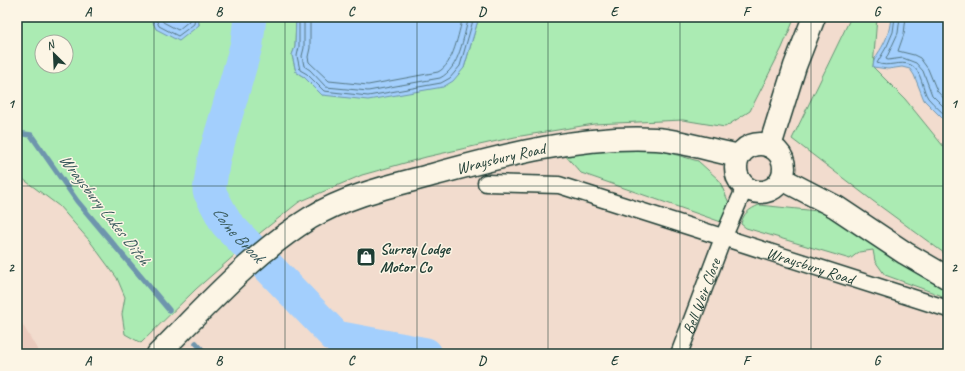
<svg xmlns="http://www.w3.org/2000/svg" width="965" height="371" viewBox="0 0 965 371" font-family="Caveat,sans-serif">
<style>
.built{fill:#ebcbbe}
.green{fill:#abebb3;stroke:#659474;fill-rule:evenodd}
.water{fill:#a3cffd;stroke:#6e95ad}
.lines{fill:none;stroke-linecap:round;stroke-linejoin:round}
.shore{stroke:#547784;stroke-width:1}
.stream{stroke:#6e95ad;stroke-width:5.5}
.river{stroke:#a3cffd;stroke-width:33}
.minor-casing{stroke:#1f3d34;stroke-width:19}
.secondary-casing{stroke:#1f3d34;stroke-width:25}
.minor{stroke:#fcf5e5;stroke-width:16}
.secondary{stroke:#fcf5e5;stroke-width:22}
.grid{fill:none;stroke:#1f3d34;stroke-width:1;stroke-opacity:0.55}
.labels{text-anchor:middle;stroke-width:3;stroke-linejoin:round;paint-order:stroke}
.street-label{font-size:16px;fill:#1f3d34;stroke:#fcf5e5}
.poi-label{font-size:16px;font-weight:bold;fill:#1f3d34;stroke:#fcf5e5;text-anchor:start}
.water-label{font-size:17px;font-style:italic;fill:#395a5c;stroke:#fcf5e5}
.neatline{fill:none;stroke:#1f3d34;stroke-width:1.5}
.grid-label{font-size:13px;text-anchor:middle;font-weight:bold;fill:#1f3d34}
</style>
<rect width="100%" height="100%" fill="#f2dcce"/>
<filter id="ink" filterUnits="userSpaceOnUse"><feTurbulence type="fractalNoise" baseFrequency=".025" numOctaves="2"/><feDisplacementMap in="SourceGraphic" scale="8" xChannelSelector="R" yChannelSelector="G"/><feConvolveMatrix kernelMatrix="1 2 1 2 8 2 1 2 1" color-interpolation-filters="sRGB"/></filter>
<g filter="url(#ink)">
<!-- built -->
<path class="built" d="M17,315L40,354H17Z"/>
<!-- green -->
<path class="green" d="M17,17H151L156,29L199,25L198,17H296L295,47L292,55L296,72L304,77L322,95L464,68L479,17H795L782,48L750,111L725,127L683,120L594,124L515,137L426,157L362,175L299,202L260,233L196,289L141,343L125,334L122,314L125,297L117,278L89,240L59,206L23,179L17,176ZM42,42H66V66H42Z
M851,17H877L873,67L905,99L948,152V256L873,201L792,139Z
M645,146L698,161L719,180L729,203L724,223L581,173L563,153Z
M759,205L827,212L948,288V298L885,275L875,261L873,250L859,252L850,259L746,228L741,224C743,213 750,209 759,205Z"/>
<!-- water -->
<path class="water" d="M151,17H198L199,25L179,41L156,29Z
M296,17H479L464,68L453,81L443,87L368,100L322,95L304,77L296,72L292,55L295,47Z
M891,17H948V124L924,100L914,75L910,69L902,67L888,69L873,67C873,58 879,53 883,45C888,36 890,27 891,17Z"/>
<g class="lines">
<!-- shore -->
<path class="shore" d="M155,17L159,26L178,36L194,24L195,17
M161,17L163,22L178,30L189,21L190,17
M299,17V47L297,56L300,70L307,74L324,91L368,96L441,83L450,78L460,66L474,17
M304,17V48L302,56L304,66L310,70L326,87L368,91L440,78C460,68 463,37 469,17
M310,17V48L308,57L309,62L329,81L368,85L438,72C454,64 458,34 463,17
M895,17L893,32L887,46L877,63C888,68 900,60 911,65C922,71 922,89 928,98C934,105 942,112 948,118
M900,17L898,33L886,59L888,60L903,58L916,63L923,71L932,95L948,111
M906,17L904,34L898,51L914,55L920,58L928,69L937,91L948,103"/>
<!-- stream -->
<path class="stream" d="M17,133L31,135L77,201L169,310
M336,337L353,354
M196,343L206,354"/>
<!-- river -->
<path class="river" id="s1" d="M250,17L247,43L214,158L209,191L226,223L336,337L426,354"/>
<!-- minor casing -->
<g class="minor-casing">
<g id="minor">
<path id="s2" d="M486,183L559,185L948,309"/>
<path id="s3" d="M679,354L723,238L745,187"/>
</g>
</g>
<!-- secondary casing -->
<g class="secondary-casing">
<g id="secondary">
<circle cx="760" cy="168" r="24"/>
<path d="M770,146L795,66L814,17"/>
<path d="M782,179L836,207L905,253L948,278"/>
<path id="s4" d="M158,354C206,306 252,254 310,218C348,195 391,186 432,175C505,155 581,135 656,139C665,139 674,142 682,143C701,147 720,152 739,156"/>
</g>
</g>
<!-- minor -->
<use href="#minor" class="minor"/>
<!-- secondary -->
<use href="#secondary" class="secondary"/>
</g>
</g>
<!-- grid -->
<path class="grid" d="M154,17V354M285,17V354M417,17V354M548,17V354M680,17V354M811,17V354M17,186H948"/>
<!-- icons -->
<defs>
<g id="shop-square" transform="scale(1)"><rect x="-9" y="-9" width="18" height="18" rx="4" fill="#1f3d34" stroke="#fcf5e5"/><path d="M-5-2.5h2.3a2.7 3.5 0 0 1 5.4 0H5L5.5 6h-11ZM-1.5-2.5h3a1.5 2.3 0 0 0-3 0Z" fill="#fff"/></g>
</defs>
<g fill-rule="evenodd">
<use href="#shop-square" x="366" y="257"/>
</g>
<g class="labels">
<!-- street labels -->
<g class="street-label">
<text dy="6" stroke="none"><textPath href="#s4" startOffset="405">Wraysbury Road</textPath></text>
<text dy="6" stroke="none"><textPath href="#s2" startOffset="337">Wraysbury Road</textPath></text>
<text dy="6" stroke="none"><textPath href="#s3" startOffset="62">Bell Weir Close</textPath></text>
</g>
<!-- poi labels -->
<g class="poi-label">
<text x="380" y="254">Surrey Lodge<tspan x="380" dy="18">Motor Co</tspan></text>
</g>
<!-- water labels -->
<g class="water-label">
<text transform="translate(105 209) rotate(52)" y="6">Wraysbury Lakes Ditch</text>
<text dy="6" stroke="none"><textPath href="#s1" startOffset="232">Colne Brook</textPath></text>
</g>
</g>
<!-- margin -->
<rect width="965" height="371" fill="none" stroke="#fcf5e5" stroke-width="44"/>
<!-- north arrow -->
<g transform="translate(54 54) rotate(336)"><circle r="19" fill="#fcf5e5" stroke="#a4ab9e"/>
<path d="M0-3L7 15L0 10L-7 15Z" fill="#1f3d34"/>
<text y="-6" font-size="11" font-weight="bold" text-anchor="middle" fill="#1f3d34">N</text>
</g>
<rect x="22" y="22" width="921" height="327" class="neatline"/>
<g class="grid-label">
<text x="88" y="16">A</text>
<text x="219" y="16">B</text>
<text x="351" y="16">C</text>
<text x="482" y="16">D</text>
<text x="614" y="16">E</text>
<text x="746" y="16">F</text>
<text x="877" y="16">G</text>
<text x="11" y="108">1</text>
<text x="954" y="108">1</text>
<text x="11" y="272">2</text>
<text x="954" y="272">2</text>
<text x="88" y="365">A</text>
<text x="219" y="365">B</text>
<text x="351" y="365">C</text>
<text x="482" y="365">D</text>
<text x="614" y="365">E</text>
<text x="746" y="365">F</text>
<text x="877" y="365">G</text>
</g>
</svg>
